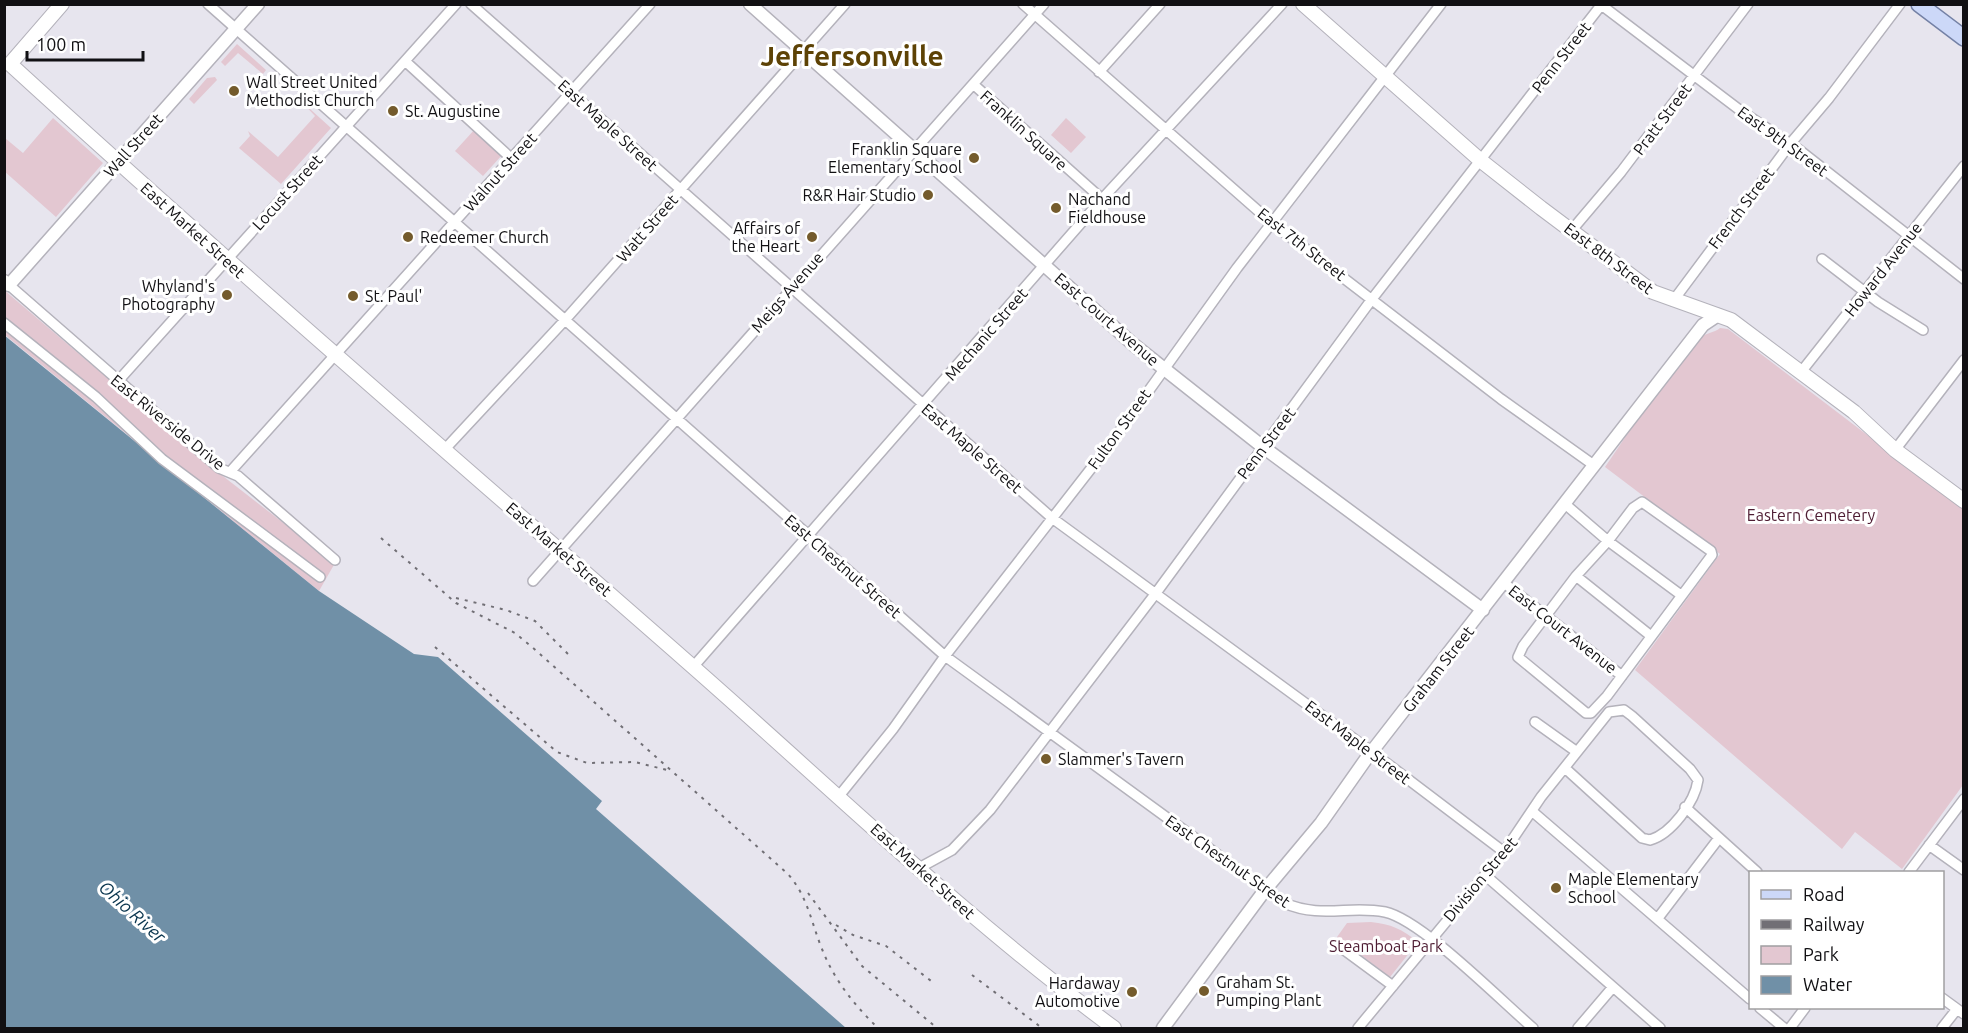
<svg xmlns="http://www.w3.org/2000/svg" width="1968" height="1033" viewBox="0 0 1968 1033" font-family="Ubuntu,sans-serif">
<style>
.green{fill:#e3c7d1}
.water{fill:#7090a7}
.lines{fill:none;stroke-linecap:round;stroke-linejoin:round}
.minor-casing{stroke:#b4b2bb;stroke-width:12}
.tertiary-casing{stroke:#b4b2bb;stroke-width:15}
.secondary-casing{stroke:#b4b2bb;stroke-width:16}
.primary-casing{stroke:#7481a5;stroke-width:18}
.minor{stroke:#fff;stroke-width:9}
.tertiary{stroke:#fff;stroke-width:12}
.secondary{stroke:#fff;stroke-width:14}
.primary{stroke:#ccd8f8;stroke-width:15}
.rail{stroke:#716f75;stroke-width:2;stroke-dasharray:3 6;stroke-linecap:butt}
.poi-dot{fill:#745b2c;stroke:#fff;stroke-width:2}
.labels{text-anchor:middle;stroke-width:6;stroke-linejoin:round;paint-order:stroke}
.street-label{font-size:16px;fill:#111013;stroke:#fff}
.poi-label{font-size:16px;fill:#111013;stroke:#fff;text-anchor:start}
.park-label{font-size:16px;fill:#4e1d33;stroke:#fff}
.water-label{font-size:18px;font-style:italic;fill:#08344d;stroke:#fff}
.town-label{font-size:28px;font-weight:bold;fill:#5d4205;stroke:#fff}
</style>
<rect width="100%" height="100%" fill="#e7e5ee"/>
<!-- green -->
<path class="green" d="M237,44L266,70L263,74L238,53L225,66L221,62Z
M215,77L217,80L194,104L189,99L207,78Z
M299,99L331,128L281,184L239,148L250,136L248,131L278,157L315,116Z
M53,118L103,163L56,217L4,171L5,138L23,153Z
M1066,118L1086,137L1071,153L1051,135Z
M475,129L503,154L483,176L455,151Z
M4,290L219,473L335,563L319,591L5,335Z
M1720,328L1728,329L1963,508V785L1902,869L1855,832L1842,849L1635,670L1720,554L1605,467C1635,424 1663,376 1700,338C1705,333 1714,333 1720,328Z
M1371,922C1391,924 1402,929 1418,942L1390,977L1337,937L1347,923Z"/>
<!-- water -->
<path class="water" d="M4,335L319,591L414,654L438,657L602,801L596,809L846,1028H5Z"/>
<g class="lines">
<!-- minor casing -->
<g class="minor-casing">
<path id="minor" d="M208,4L945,656L1284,903C1322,919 1349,905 1385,912C1422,920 1501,1001 1533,1028
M471,4L1052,518L1372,752L1504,852
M1023,4L1272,223L1501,399L1595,466
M1600,4L1741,111L1798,149L1964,279
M405,61L512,159
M1099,72L1160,4
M973,84L1102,199
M1571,231L1621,172L1748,4
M1822,259L1878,302L1923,330
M9,285L219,468L238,476L335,560
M1673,301L1790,144L1829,98L1900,4
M4,323L96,397L162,459L320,577
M1801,372L1964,166
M119,380L456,4
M446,448L565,320L845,4
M1895,450L1964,360
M230,472L650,4
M1642,502L1711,551L1712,555L1607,696L1591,713H1586L1518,657L1523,646L1576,576L1608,541L1633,508Z
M1565,504L1608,541L1681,595
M1576,576L1651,636
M533,581L1044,4
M1504,583L1622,676
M693,667L1102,199L1282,4
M1535,722L1577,752
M839,796L893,729L945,656L1114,439L1237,268L1441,4
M1685,807L1757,872
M1533,812L1750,999
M1929,845L1964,870
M919,868L952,850L990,810L1156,593L1372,299L1602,4
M1909,872L1964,799
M1485,875L1660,1028
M1658,918L1719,838
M1336,944L1393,986
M1942,998L1964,1014
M1760,1008L1784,1028
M1358,1028L1504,852L1541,797L1609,712L1624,710L1632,716L1690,769L1698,780C1695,802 1671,834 1650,840L1642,838L1566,769
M1578,1028L1613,987
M1790,1028L1805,1008
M1942,1028L1957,1009"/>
</g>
<!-- tertiary casing -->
<g class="tertiary-casing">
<path id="tertiary" d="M750,4L1134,345L1263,447L1483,610
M4,281L9,285L258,4
M1163,1028L1265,890L1321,823L1366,759L1703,325L1718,315"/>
</g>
<!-- secondary casing -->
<g class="secondary-casing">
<path id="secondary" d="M62,4L10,64C231,266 458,461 684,659C826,783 962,916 1114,1028
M1303,4L1480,160L1541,208L1653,292L1731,320L1854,412L1895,450L1964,501"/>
</g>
<!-- primary casing -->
<g class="primary-casing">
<path id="primary" d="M1919,4L1964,38"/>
</g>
<!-- minor -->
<use href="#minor" class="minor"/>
<!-- tertiary -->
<use href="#tertiary" class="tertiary"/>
<!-- secondary -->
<use href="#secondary" class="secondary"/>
<!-- primary -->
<use href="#primary" class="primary"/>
<!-- rail -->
<path class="rail" d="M381,538L456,603L515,633L532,647L788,874C808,897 811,922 822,949C834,980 855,1006 878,1028
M456,598L506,610L535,621L569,655
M435,647L557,752L587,763L635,762L667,770
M808,893L862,966L937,1028
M836,925L853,935L886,946L935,984
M972,975L1042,1028"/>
</g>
<!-- markers -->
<g class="poi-dot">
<circle cx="234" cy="91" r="6"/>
<circle cx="393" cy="111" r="6"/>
<circle cx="974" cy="158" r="6"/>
<circle cx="928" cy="195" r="6"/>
<circle cx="1056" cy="208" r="6"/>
<circle cx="408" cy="237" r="6"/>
<circle cx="812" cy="237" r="6"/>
<circle cx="227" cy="295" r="6"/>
<circle cx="353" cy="296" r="6"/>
<circle cx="1046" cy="759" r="6"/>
<circle cx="1556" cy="888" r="6"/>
<circle cx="1204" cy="991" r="6"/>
<circle cx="1132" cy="992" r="6"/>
</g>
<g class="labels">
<!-- street labels -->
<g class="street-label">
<text transform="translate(1561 57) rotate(-52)" y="6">Penn Street</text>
<text transform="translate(1662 119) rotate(-53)" y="6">Pratt Street</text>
<text transform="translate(608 125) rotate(42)" y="6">East Maple Street</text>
<text transform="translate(1024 130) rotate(42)" y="6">Franklin Square</text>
<text transform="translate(1783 141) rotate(36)" y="6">East 9th Street</text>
<text transform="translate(133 145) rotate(-48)" y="6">Wall Street</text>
<text transform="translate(500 172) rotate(-48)" y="6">Walnut Street</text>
<text transform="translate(287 192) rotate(-48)" y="6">Locust Street</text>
<text transform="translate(1741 208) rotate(-53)" y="6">French Street</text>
<text transform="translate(647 228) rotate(-49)" y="6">Watt Street</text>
<text transform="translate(193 230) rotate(42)" y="6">East Market Street</text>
<text transform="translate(1302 244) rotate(38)" y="6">East 7th Street</text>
<text transform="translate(1609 258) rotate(37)" y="6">East 8th Street</text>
<text transform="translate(1883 269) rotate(-52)" y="6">Howard Avenue</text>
<text transform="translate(787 292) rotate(-49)" y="6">Meigs Avenue</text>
<text transform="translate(1107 319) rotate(41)" y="6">East Court Avenue</text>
<text transform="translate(986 334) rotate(-49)" y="6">Mechanic Street</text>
<text transform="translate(168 422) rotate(39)" y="6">East Riverside Drive</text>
<text transform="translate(1119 429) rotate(-54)" y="6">Fulton Street</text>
<text transform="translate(1266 443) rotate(-53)" y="6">Penn Street</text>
<text transform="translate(972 448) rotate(41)" y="6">East Maple Street</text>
<text transform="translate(559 549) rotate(41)" y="6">East Market Street</text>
<text transform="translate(843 566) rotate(41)" y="6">East Chestnut Street</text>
<text transform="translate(1563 629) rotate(38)" y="6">East Court Avenue</text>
<text transform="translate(1438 669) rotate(-52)" y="6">Graham Street</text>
<text transform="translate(1358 742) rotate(37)" y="6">East Maple Street</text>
<text transform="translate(1228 861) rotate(35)" y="6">East Chestnut Street</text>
<text transform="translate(923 871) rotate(42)" y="6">East Market Street</text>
<text transform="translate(1480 879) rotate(-50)" y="6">Division Street</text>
</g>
<!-- poi labels -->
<g class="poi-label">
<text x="246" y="88">Wall Street United<tspan x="246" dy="18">Methodist Church</tspan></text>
<text x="405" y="117">St. Augustine</text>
<text x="962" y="155" text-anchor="end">Franklin Square<tspan x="962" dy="18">Elementary School</tspan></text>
<text x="916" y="201" text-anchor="end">R&amp;R Hair Studio</text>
<text x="1068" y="205">Nachand<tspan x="1068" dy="18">Fieldhouse</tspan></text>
<text x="800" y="234" text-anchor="end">Affairs of<tspan x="800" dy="18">the Heart</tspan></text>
<text x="420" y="243">Redeemer Church</text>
<text x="215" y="292" text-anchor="end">Whyland's<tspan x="215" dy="18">Photography</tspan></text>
<text x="365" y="302">St. Paul'</text>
<text x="1058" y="765">Slammer's Tavern</text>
<text x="1568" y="885">Maple Elementary<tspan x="1568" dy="18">School</tspan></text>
<text x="1216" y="988">Graham St.<tspan x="1216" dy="18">Pumping Plant</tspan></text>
<text x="1120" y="989" text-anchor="end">Hardaway<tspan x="1120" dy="18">Automotive</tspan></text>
</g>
<!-- park labels -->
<g class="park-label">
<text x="1811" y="521">Eastern Cemetery</text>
<text x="1386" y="952">Steamboat Park</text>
</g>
<!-- water labels -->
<g class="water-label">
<text transform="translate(132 912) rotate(42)" y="6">Ohio River</text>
</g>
<!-- town labels -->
<g class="town-label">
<text x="852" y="66">Jeffersonville</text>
</g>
</g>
<!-- border -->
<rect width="1968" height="1033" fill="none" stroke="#111013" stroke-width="12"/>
<!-- legend -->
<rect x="1749" y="871" width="195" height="138" fill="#ffffff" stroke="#a09fa1" stroke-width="1.5"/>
<rect x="1761" y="890" width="30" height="9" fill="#ccd8f8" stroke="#a09fa1" stroke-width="1.5"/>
<text x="1803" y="901" font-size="18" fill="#111013">Road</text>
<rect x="1761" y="920" width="30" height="9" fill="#716f75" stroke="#a09fa1" stroke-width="1.5"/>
<text x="1803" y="931" font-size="18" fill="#111013">Railway</text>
<rect x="1761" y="946" width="30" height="18" fill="#e3c7d1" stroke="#a09fa1" stroke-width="1.5"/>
<text x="1803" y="961" font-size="18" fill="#111013">Park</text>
<rect x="1761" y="976" width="30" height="18" fill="#7090a7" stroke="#a09fa1" stroke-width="1.5"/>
<text x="1803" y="991" font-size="18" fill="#111013">Water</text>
<!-- scale -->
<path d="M27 51v9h116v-9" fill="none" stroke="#111013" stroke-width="3"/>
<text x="36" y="51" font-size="18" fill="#111013" stroke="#ffffff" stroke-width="4.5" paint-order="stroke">100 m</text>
</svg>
